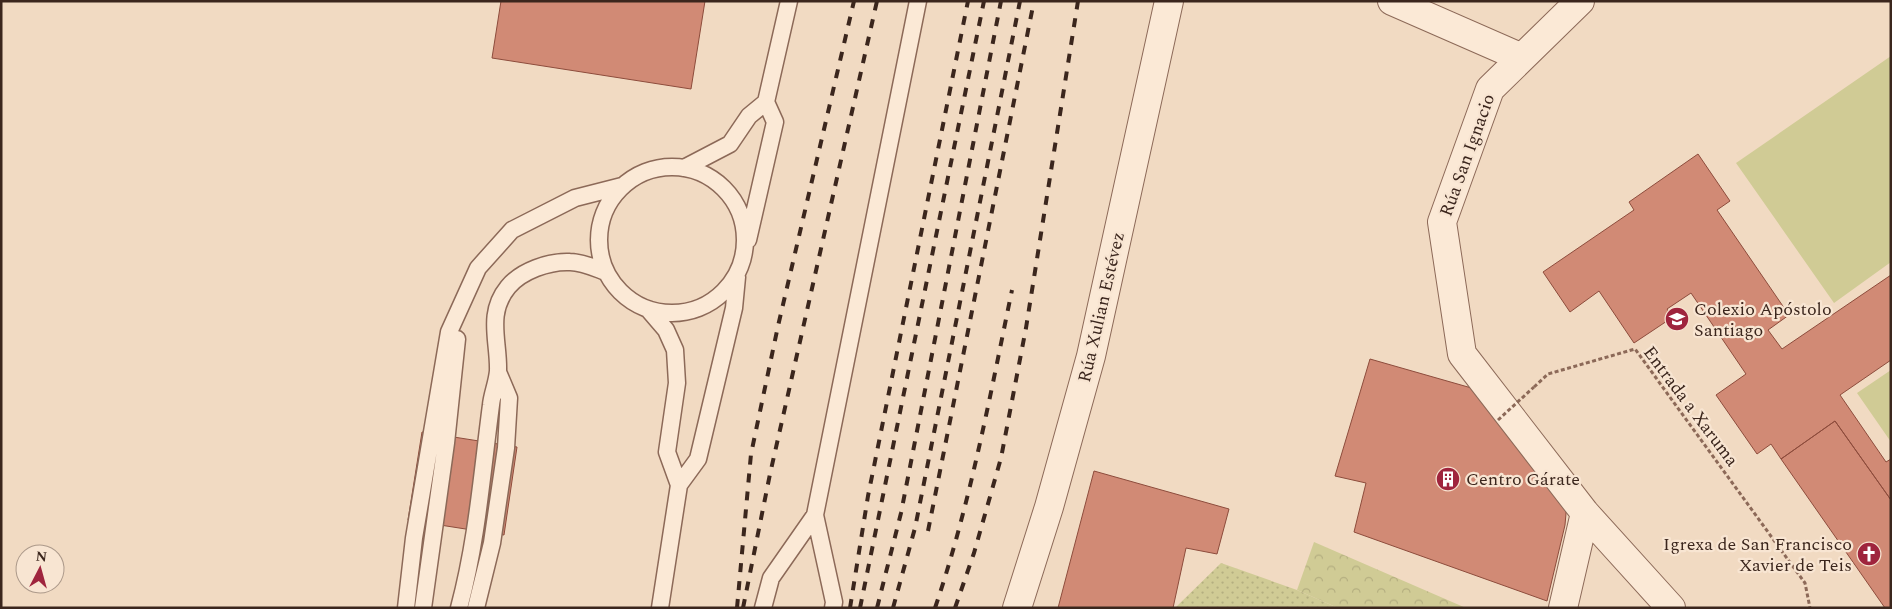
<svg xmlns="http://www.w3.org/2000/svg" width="1892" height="609" viewBox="0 0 1892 609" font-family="Spectral,serif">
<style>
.forest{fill:url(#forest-crowns)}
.park{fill:url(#park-dots)}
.pitch{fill:#d0cb95}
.building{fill:#d18a75;stroke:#8d4c3c}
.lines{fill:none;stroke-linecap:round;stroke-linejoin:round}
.lane-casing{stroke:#8c6958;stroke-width:19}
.street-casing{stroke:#8c6958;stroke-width:30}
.path{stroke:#8c6958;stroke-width:3;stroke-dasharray:4 2.5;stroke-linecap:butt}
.lane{stroke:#fbe9d6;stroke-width:16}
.street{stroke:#fbe9d6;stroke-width:28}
.rail{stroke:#3b261d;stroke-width:4;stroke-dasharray:9 9;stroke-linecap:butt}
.path-bridge{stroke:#8c6958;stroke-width:3;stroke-dasharray:4 2.5;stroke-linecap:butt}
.labels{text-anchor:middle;stroke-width:4.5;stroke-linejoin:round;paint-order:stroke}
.street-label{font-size:18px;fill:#3b261d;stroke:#f8e5d2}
.poi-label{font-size:18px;fill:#3b261d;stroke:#f8e5d2;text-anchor:start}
</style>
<defs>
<pattern id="forest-crowns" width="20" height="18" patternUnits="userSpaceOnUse" patternTransform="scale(1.25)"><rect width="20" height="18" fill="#d0cb95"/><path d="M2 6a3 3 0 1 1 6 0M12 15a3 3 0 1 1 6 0" fill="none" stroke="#b4ae80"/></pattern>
<pattern id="park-dots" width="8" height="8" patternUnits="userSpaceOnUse" patternTransform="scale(1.25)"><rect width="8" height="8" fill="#d0cb95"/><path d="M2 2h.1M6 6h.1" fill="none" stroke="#b4ae80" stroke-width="1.8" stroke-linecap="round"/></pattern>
</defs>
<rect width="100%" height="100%" fill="#f1dac2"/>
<!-- forest -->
<path class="forest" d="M1314,542L1466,608H1338L1297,590Z"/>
<!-- park -->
<path class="park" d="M1221,563L1297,590L1338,608H1175Z"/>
<!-- pitch -->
<path class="pitch" d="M1891,56V262L1834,303L1736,163Z
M1891,370V442L1857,393Z"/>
<!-- building -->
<path class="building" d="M501,1H705L691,89L492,58Z
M1698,154L1730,201L1717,210L1789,315L1768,330L1782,349L1891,275V360L1840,395L1886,462L1891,459V500L1835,421L1781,459L1771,444L1757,454L1716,395L1746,374L1691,293L1667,309L1673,317L1634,343L1599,291L1570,312L1543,272L1634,210L1629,202Z
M1370,359L1475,389L1567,502L1565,525L1547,601L1354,532L1366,483L1335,476Z
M1835,421L1891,500V608H1885L1781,459Z
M422,432L517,447L504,535L408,520Z
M1094,471L1229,509L1217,554L1186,548L1173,608H1058Z"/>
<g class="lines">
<!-- lane casing -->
<g class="lane-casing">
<path id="lane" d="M599 240a73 73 0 1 1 146 0a73 73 0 1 1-146 0Z
M684,168L730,144L749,116L766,102
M748,240L775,122L766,102L789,1
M648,309L666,330L675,350L677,383L667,452L679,485
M406,608L414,538L449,332L478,268L512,230L575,198L622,186
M423,608L446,443L457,339
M459,608C477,541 482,473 491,405C492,394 497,383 498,371C499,341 486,314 508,287C521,271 549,261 570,262C582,262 595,268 606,272
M476,608L492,543L506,448L509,398L498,372
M660,608L679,485L698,459L734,308L737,277
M763,608L771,578L815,515
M833,608L834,602L815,515L918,1"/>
</g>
<!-- street casing -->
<g class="street-casing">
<path id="street" d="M1392,1L1520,57
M1580,1L1490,89L1442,222L1462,354L1585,513L1671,608
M1017,608L1049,507L1091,356L1169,1
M1563,608L1585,513"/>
</g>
<!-- path -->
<path class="path" d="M1534,387L1548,374L1635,349L1805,583L1810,608"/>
<!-- lane -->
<use href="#lane" class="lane"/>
<!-- street -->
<use href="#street" class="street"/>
<!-- rail -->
<path class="rail" d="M928,531L1034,1
M737,608L751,454L778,326L854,1
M743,608L770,474L877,1
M850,608L868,496L968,1
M860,608L984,1
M877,608L901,513L1001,1
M893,608L915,528L1020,1
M935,608C970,505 990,396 1012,290
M955,608L974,553L1001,458L1026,328L1078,1"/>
<!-- path-bridge -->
<path class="path-bridge" d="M1498,420L1534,387"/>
</g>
<!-- icons -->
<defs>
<g id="school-disc" transform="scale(1.25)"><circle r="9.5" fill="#9f243d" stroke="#f8e5d2"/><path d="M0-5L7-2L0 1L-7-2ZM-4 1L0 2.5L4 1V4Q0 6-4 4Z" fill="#fff"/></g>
<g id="building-disc" transform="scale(1.25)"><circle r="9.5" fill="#9f243d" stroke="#f8e5d2"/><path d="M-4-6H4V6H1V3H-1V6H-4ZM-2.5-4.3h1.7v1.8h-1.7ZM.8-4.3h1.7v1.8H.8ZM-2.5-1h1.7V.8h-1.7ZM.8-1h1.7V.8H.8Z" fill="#fff"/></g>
<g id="church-disc" transform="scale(1.25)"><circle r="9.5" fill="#9f243d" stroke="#f8e5d2"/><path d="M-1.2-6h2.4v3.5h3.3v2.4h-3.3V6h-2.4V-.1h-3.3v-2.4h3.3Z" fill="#fff"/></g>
</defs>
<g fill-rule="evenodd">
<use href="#school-disc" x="1677" y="319"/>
<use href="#building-disc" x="1448" y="479"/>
<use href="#church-disc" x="1869" y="554"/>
</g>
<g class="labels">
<!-- street labels -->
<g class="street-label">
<text transform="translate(1467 155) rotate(-70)" y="6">Rúa San Ignacio</text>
<text transform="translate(1101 307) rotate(-77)" y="6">Rúa Xulian Estévez</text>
<text transform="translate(1691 406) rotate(53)" y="6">Entrada a Xaruma</text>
</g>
<!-- poi labels -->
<g class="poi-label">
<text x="1694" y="315">Colexio Apóstolo<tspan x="1694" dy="21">Santiago</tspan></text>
<text x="1466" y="485">Centro Gárate</text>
<text x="1852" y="550" text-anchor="end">Igrexa de San Francisco<tspan x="1852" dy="21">Xavier de Teis</tspan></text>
</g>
</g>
<!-- border -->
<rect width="1892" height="609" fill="none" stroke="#3b261d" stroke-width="5"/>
<!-- north arrow -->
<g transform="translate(40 569) rotate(6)"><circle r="24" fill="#f8e5d2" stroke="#ac998a"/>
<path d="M0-4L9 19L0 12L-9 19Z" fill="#9f243d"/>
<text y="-8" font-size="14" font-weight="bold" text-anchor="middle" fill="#3b261d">N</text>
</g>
</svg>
